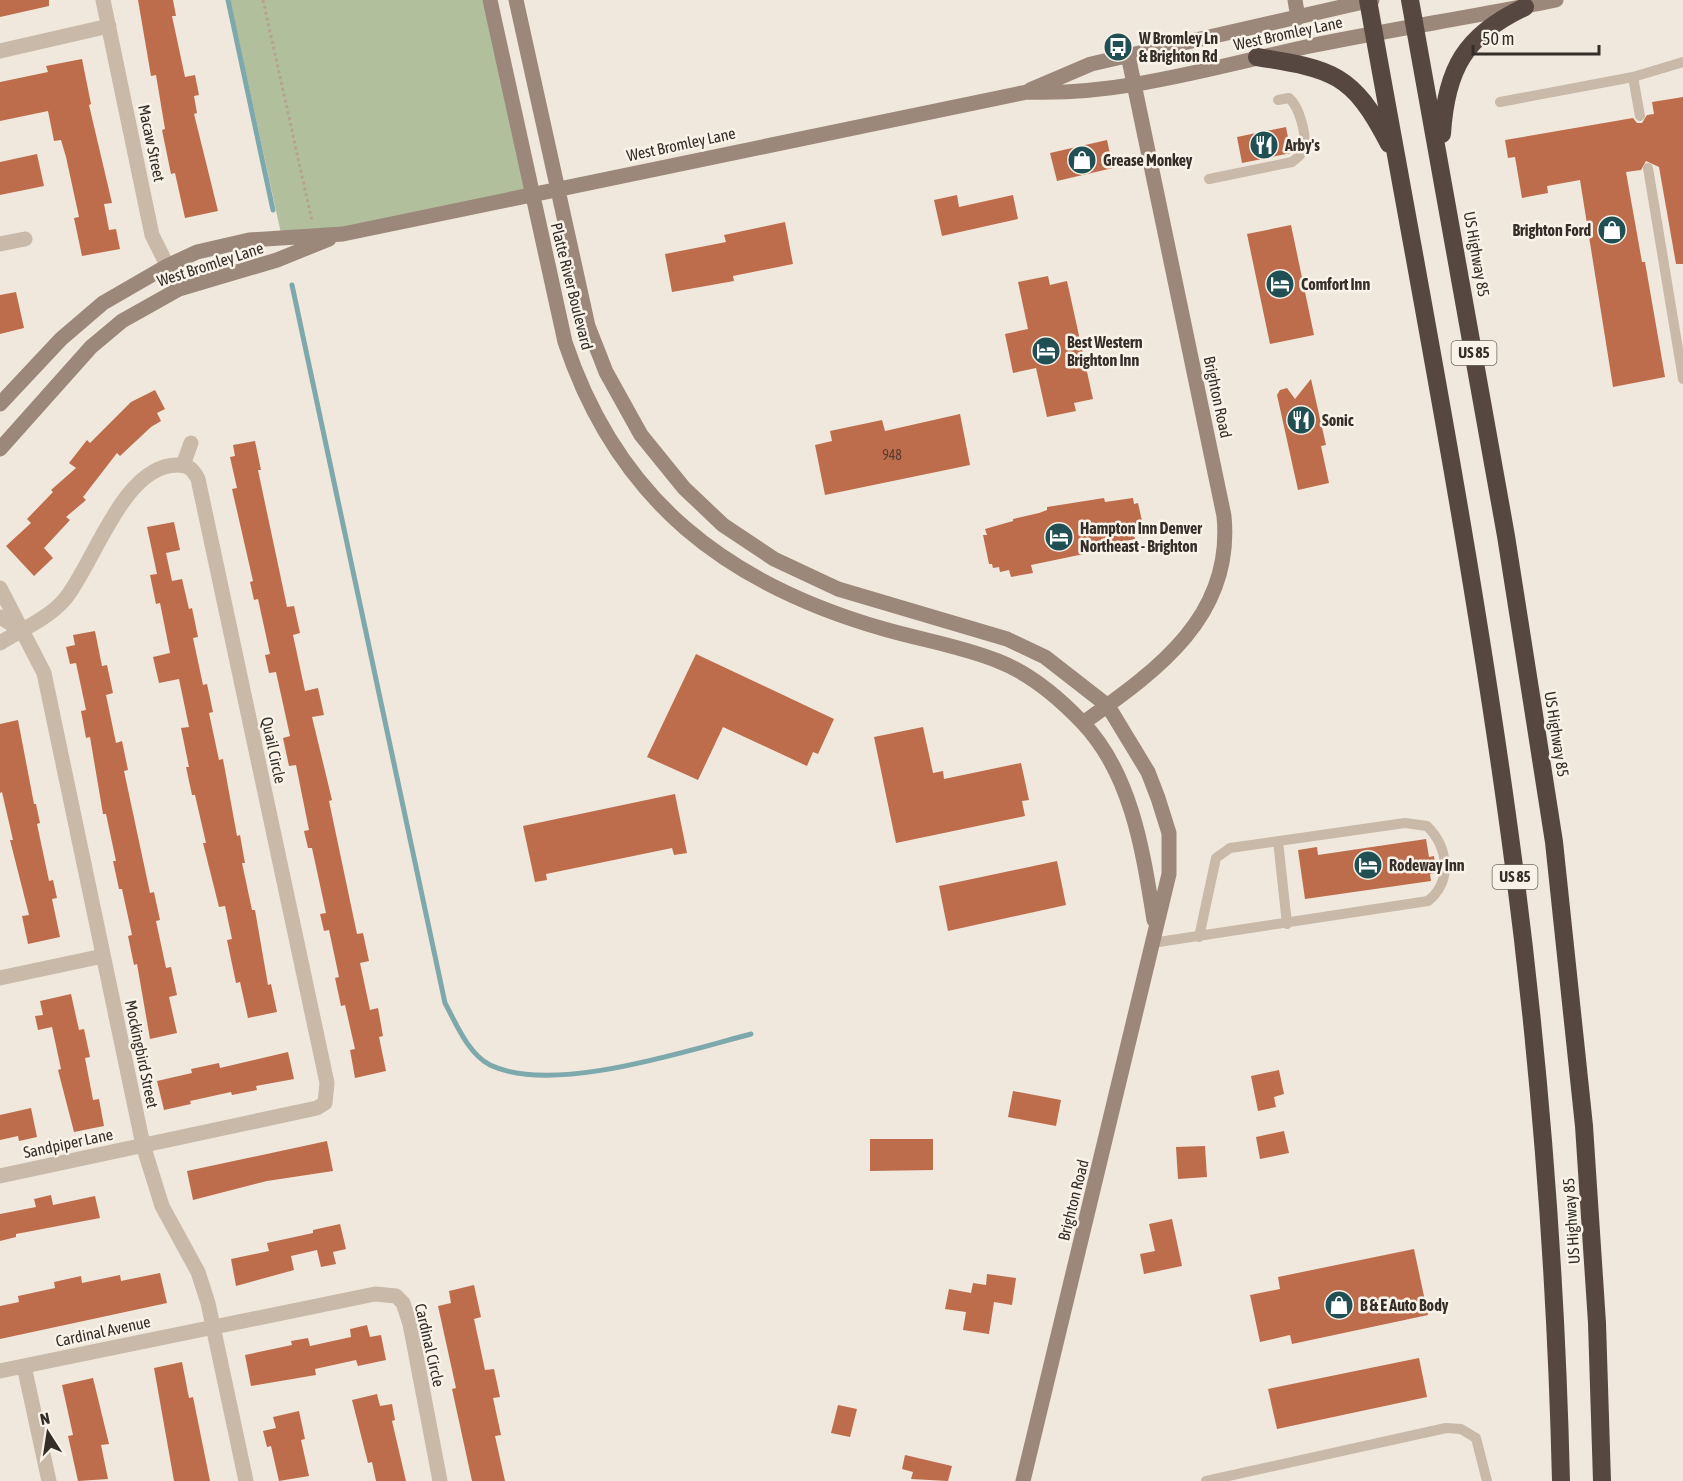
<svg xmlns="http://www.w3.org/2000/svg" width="1683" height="1481" viewBox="0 0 1683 1481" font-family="'Asap Condensed',sans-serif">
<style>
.green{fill:#b2bf9d}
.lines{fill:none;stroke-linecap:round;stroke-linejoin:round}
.stream{stroke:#7da8ac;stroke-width:5}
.building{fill:#be6d4c}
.path{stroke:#b4a393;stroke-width:3;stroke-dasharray:3 3;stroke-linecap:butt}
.lane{stroke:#c8b9a9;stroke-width:10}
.street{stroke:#c8b9a9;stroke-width:15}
.secondary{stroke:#9b887a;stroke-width:15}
.highway{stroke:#564840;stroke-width:18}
.labels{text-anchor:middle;stroke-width:5;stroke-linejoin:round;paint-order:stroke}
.number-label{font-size:14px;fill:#573d31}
.shield{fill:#f8f2e8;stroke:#706862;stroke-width:1.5}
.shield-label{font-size:15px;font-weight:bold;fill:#352d28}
.street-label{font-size:16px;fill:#352d28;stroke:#f8f2e8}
.poi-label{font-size:16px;font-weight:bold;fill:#352d28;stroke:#f8f2e8;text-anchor:start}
</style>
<rect width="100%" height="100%" fill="#f0e8dc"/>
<!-- green -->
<path class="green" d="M230,0H490L531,194L282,238Z"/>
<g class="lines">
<!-- stream -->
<path class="stream" d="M228,0L273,210
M292,285L445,1003C456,1023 468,1054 490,1065C553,1095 685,1051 751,1034"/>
</g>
<!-- building -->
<path class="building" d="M0,0H49V6L0,17Z
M138,0H173L176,16H172L185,77L195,75L199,95L194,96L197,113L194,114L218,211L185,218L175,173L171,174L162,130L165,129L156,75L151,76Z
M82,59L91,104L89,105L112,203L104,204L109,230L116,229L120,249L82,256L74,218L79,217L66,157L61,140L54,141L48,111L0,121V82L48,72L46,66Z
M1683,97V264H1676L1659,167L1646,161L1641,170L1626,172L1642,262H1645L1665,377L1613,387L1580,180L1547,186L1548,193L1522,198L1515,157L1508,158L1505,140L1633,118L1637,123H1642L1647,115L1654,114L1652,102Z
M1286,127L1291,153L1242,163L1237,137Z
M1107,140L1113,168L1057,181L1050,153Z
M37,154L44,186L0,195V162Z
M957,195L959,207L1013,195L1018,219L942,236L934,200Z
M785,222L793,264L733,276L734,281L672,292L665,254L726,242L724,235Z
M1291,225L1314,335L1270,344L1247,234Z
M1048,276L1050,285L1067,281L1093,399L1074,403L1076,411L1047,417L1036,368L1013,373L1005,334L1028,329L1018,282Z
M16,292L24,328L0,334V295Z
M1311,379L1326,445L1321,446L1329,483L1298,490L1277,395L1280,390L1287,388L1295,399Z
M155,390L165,409L157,413L161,421L151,427L120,456L117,453L83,497L86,500L66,517L70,520L44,548L53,558L34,576L6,546L31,523L27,519L53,492L51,490L76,468L69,463L87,440L90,443L131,402Z
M960,414L970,465L825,495L815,445L832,441L830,431L882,420L885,431Z
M255,441L261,470H258L287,607L294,606L300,633L293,635L305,691L318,688L324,715L312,717L332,800L329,801L357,934L363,933L369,961L360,963L370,1010L378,1008L383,1036L379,1037L386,1071L355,1078L350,1050L355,1049L345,1005L341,1006L335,978L339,977L329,930L324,931L320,914L326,913L312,848H308L304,831L309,830L296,765L289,766L283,738L290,736L276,672L269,673L265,655L270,654L258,599L254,600L250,582L253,581L232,489L237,488L230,457L235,456L233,445Z
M1104,498L1105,502L1133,498L1134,504L1138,503L1144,530L1133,532L1135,539L1102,546L1103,550L1031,565L1033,573L1011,577L1009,570L1000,572L999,567L993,568L992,564H989L983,535H987L985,529L1013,521V519L1039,513L1047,510V507Z
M174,522L180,550L166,553L172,581L182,579L189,609L192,608L198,637L193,638L203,685L207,684L213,712L209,713L219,760L223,759L237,836L240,835L245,863H242L252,910H255L268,985L271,984L277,1012L248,1018L240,982L236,983L227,940L232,939L225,906L219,907L203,843H206L195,795H192L186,767H189L181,728L189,727L179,679L159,683L153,657L170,653L160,603L156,604L150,575L157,574L147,527Z
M95,631L102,666L107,665L113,693L106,695L116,743L122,741L128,770L124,771L150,893L154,892L160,920L156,921L166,968L171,967L177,995L169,997L177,1033L150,1039L137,964L134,965L128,936L132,935L122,889H119L113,861H116L106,814H103L90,737L86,738L81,711L86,710L76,663L70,664L66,647L75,645L73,635Z
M696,654L834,719L818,754L813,752L807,766L723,727L698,780L647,757Z
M18,720L34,804H36L40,823L37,824L49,881L53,880L57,898L52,899L60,937L28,944L22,916L29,915L10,840H13L2,792L0,793V724Z
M923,727L933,773L943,771L944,779L1021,763L1029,800L1022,801L1025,816L896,843L874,737Z
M675,794L687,853L674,855L672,848L546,874L547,880L535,882L523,826Z
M1426,839L1429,857L1434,856L1436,873L1430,874L1431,881L1305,899L1298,850L1317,847L1318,855Z
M1057,861L1066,905L948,931L939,886Z
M71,994L79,1030L84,1029L90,1057L85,1058L93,1100L99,1099L104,1126L74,1132L58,1070L61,1069L52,1027L38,1030L35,1016L43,1015L40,1001Z
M288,1052L294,1079L256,1086L257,1090L232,1095L231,1092L190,1101L191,1104L164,1110L157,1081L192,1073L191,1069L219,1063L220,1068Z
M1279,1070L1284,1094L1274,1097L1276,1107L1258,1111L1251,1076Z
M1013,1091L1061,1100L1056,1126L1008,1117Z
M31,1108L37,1137L19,1141L18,1136L0,1140V1115Z
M1284,1131L1289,1153L1260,1159L1256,1137Z
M870,1139H933V1170L870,1171Z
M327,1141L333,1171L267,1181L193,1200L187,1171Z
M1205,1146L1207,1177L1178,1179L1176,1147Z
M51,1195L53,1205L95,1196L100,1218L16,1234V1237L0,1241V1214L36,1207L34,1199Z
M1172,1219L1182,1266L1144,1274L1140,1254L1155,1251L1149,1224Z
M340,1224L346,1249L333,1252L336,1264L321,1267L317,1250L291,1256L294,1270L236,1286L231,1259L269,1251L267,1243L313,1233V1230Z
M1414,1249L1428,1315L1292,1344L1290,1335L1260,1342L1250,1295L1280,1289L1278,1277Z
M160,1273L167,1303L0,1339V1306L19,1302L18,1296L55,1288L54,1282L81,1276L82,1283L120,1275L121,1281Z
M987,1274L1016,1278L1012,1305L994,1302L989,1334L963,1330L966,1312L945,1309L949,1289L971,1293L973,1283L986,1285Z
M474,1285L481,1317L474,1319L485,1370L494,1369L500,1397L493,1398L501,1435L495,1436L505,1481H472L452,1389L456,1388L438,1306L451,1303L449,1291Z
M367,1325L370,1337L381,1335L386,1360L358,1366L356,1360L315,1369L316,1375L251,1386L245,1355L292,1345L291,1341L308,1338L310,1346L351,1337L350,1329Z
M1419,1358L1427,1397L1277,1429L1268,1389Z
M182,1362L189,1398L193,1397L210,1481H174L154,1368Z
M93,1378L109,1444L101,1445L108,1479L78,1481L68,1436L73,1435L62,1385Z
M377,1394L380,1406L392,1404L395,1420L392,1421L406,1481H376L372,1462L368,1463L352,1400Z
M838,1405L857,1409L850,1437L831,1433Z
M299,1411L305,1439L301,1440L309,1476L279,1481L271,1446L267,1447L263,1431L276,1428L273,1417Z
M905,1455L952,1466L948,1481L911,1479L913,1472L902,1469Z"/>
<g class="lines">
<!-- path -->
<path class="path" d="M263,0L312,221"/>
<!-- lane -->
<path class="lane" d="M1633,77L1640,116
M1500,102L1633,77L1683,62
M1648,168L1683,379
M1209,179L1292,162C1297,158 1302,155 1304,148C1307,135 1299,106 1289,98L1278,100
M1278,841L1287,924
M1152,943L1428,901C1453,881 1448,847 1427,826L1405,823L1230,848L1216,858L1199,937
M1206,1481L1446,1428L1461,1429L1476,1438L1487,1481"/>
<!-- street -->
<path class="street" d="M103,0L152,235L179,289
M0,51L109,26
M0,244L25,239
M183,465L191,443
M0,588L44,673L143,1145L162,1206L198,1272L208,1303L246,1481
M0,617L21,630
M0,643C21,630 49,618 65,599C94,564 123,465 177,465C188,465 193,469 198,479L327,1083L325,1103L317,1108L0,1176
M0,978L103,956
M24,1366L49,1481
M0,1371L375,1294L396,1296L403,1303L410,1324L440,1481"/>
<!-- secondary -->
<path class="secondary" d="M490,0L565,342C618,501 727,584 884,629C922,640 961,646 998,661C1029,673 1059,698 1082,722C1132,774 1143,852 1154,920
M516,0L588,326L606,372L641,435L684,488L723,525L774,559L838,589L1007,639L1045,657L1108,706L1148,772L1158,798L1169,833V874L1023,1481
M1295,0L1298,18
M1030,90L1091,64L1372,0
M0,404L61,339L103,303L167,266L197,252L249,240L343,234L1027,92C1120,96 1219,66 1310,46C1392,29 1474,17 1556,0
M0,449L91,347L122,321L179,289L277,260L329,239
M1083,723C1156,671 1234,617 1224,516L1128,55"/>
<!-- highway -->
<path class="highway" d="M1368,0C1419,286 1475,571 1513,859C1540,1065 1556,1273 1561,1481
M1410,0L1506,536L1554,842L1584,1126L1597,1323L1602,1481
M1257,57C1332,69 1353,73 1389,144
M1442,134C1446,69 1465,35 1525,7"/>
</g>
<!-- icons -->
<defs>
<g id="bus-disc" transform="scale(1.5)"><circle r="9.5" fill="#204f54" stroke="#f8f2e8"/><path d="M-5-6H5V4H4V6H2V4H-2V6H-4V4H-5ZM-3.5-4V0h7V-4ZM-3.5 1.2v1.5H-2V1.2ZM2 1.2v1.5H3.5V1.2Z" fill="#fff"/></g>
<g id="restaurant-disc" transform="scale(1.5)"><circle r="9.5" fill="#204f54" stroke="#f8f2e8"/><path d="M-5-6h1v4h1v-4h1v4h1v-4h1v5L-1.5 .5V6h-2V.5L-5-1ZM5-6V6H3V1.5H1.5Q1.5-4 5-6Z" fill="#fff"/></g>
<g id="shop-disc" transform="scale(1.5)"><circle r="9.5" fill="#204f54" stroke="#f8f2e8"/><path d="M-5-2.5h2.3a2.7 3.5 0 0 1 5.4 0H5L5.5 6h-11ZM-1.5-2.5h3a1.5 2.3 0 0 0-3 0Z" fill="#fff"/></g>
<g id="hotel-disc" transform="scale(1.5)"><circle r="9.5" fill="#204f54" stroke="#f8f2e8"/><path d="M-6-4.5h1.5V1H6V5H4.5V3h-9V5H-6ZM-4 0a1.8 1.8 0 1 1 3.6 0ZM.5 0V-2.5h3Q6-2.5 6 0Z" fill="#fff"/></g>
</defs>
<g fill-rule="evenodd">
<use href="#bus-disc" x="1118" y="47"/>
<use href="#restaurant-disc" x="1264" y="145"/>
<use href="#shop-disc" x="1082" y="160"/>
<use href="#shop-disc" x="1612" y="230"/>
<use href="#hotel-disc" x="1280" y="284"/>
<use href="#hotel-disc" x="1046" y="351"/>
<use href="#restaurant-disc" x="1301" y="420"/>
<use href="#hotel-disc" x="1059" y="537"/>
<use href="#hotel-disc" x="1368" y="865"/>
<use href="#shop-disc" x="1339" y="1305"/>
</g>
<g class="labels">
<!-- number labels -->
<g class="number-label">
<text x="892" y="460">948</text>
</g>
<!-- shield labels -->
<g class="shield">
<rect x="1451.5" y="341" width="45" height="24" rx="4.5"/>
<rect x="1492.5" y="865" width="45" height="24" rx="4.5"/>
</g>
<g class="shield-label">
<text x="1474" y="358">US 85</text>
<text x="1515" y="882">US 85</text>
</g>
<!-- street labels -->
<g class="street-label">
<text transform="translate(1288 33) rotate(-12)" y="6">West Bromley Lane</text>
<text transform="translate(152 143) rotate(78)" y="6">Macaw Street</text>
<text transform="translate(681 144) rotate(-12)" y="6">West Bromley Lane</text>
<text transform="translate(1477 254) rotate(80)" y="6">US Highway 85</text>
<text transform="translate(210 264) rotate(-18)" y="6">West Bromley Lane</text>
<text transform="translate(572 286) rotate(76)" y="6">Platte River Boulevard</text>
<text transform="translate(1218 397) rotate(78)" y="6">Brighton Road</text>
<text transform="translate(1557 734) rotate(81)" y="6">US Highway 85</text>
<text transform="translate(274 750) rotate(78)" y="6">Quail Circle</text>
<text transform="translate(142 1054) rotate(78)" y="6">Mockingbird Street</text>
<text transform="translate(68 1143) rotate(-12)" y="6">Sandpiper Lane</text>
<text transform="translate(1073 1200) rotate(-76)" y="6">Brighton Road</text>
<text transform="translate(1571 1221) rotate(-94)" y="6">US Highway 85</text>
<text transform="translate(103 1331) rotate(-12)" y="6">Cardinal Avenue</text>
<text transform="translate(430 1345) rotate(77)" y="6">Cardinal Circle</text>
</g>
<!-- poi labels -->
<g class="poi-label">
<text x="1139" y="44">W Bromley Ln<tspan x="1139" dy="18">&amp; Brighton Rd</tspan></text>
<text x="1285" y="151">Arby's</text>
<text x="1103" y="166">Grease Monkey</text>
<text x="1591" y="236" text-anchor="end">Brighton Ford</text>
<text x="1301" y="290">Comfort Inn</text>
<text x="1067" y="348">Best Western<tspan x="1067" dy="18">Brighton Inn</tspan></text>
<text x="1322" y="426">Sonic</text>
<text x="1080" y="534">Hampton Inn Denver<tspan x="1080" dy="18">Northeast - Brighton</tspan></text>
<text x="1389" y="871">Rodeway Inn</text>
<text x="1360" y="1311">B &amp; E Auto Body</text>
</g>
</g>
<!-- north arrow -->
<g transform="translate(48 1433) rotate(348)" stroke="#f8f2e8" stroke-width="4.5" paint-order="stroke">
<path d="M0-4.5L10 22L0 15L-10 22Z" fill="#352d28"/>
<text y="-9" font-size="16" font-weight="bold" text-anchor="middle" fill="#352d28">N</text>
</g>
<!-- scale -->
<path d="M1473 45v9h126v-9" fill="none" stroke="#352d28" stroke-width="3"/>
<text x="1482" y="45" font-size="18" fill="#352d28" stroke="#f8f2e8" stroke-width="4.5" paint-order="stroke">50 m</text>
</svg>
